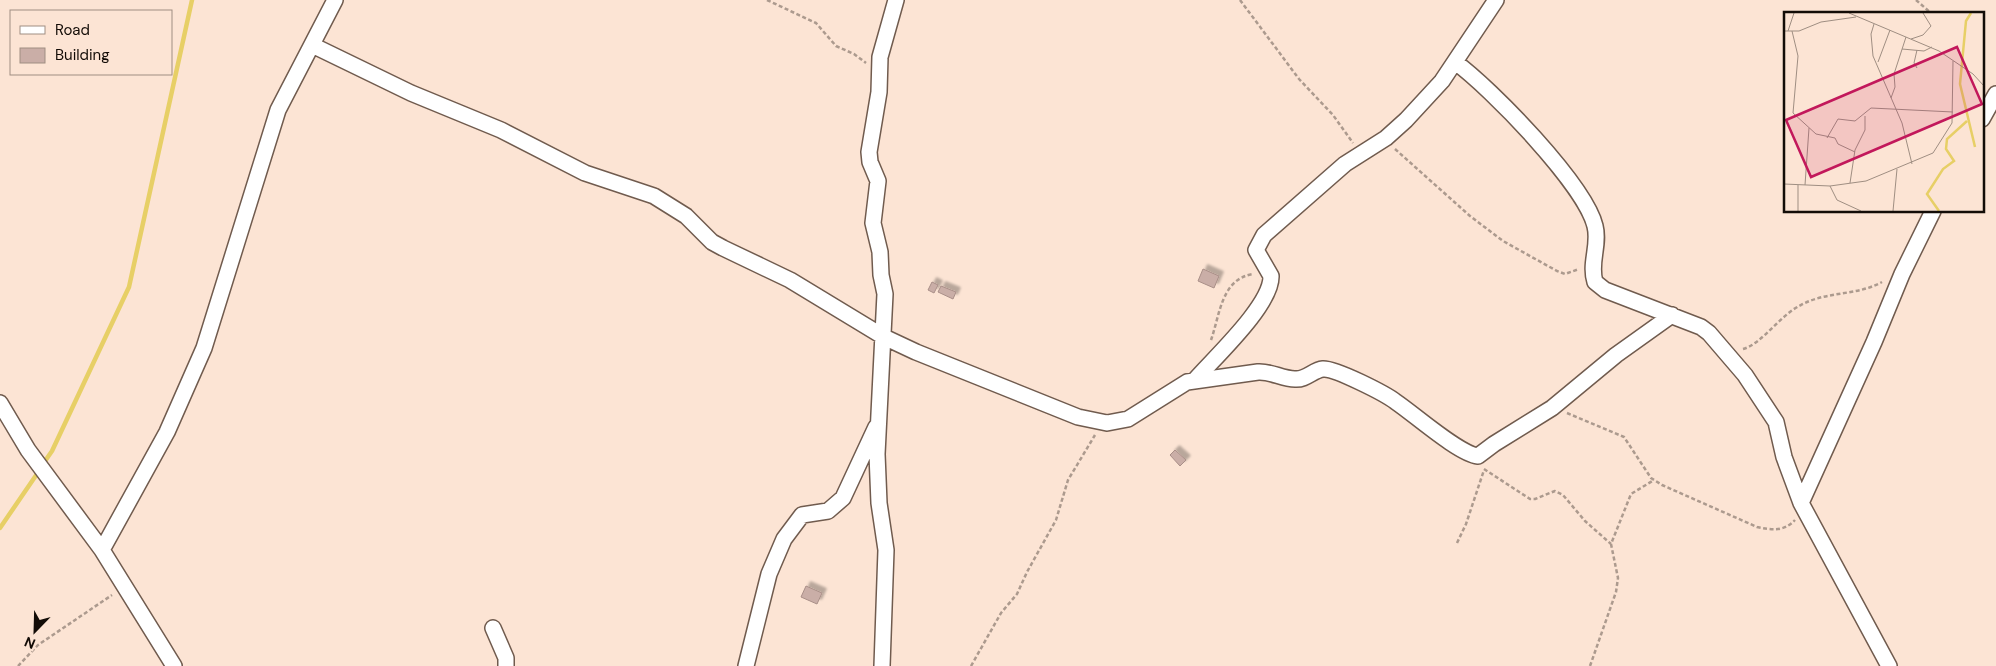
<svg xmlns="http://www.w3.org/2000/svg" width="1996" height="666" viewBox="0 0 1996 666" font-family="'DM Sans',sans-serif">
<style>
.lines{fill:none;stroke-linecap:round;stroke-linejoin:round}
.stream{stroke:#e7cf66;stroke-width:4.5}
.building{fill:#caaea7;stroke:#a98f88;filter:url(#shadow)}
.minor-casing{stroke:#705b4e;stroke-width:18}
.path{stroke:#ac9a8e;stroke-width:2.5;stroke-dasharray:4 2.5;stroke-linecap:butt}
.minor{stroke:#fff;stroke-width:15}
.inset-river{fill:none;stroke:#e7cf66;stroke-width:2.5}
.inset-road{fill:none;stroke:#9f8e82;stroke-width:1}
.view{fill:#c2185b;fill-opacity:0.15;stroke:#c2185b;stroke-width:2.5}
.inset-edge{fill:none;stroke:#130c07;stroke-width:2.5}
</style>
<defs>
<filter id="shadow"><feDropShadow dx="4.5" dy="-4.5" stdDeviation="1" flood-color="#0004"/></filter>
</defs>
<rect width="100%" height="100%" fill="#fce4d4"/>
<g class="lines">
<!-- stream -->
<path class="stream" d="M43,464L52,451L129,287L192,0
M0,528L39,471"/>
</g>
<!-- building -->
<path class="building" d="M1203,269L1219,276L1214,288L1198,281Z
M932,282L938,285L934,293L928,290Z
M941,286L956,292L953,299L938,292Z
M1175,450L1186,460L1180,466L1170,455Z
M806,586L822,593L817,604L801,597Z"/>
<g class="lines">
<!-- minor casing -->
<g class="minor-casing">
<path id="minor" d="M312,45L411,93L501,130L585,173L654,196L686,216L712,242L723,248L790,280L884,337L916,352L1078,417L1107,423L1128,419L1187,382L1258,372C1271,371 1282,379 1295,379C1306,380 1313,370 1323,369C1335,368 1386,394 1396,402C1414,414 1459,454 1478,456L1494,444L1552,408L1616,355L1672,315
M1455,62C1491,88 1585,185 1595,226C1600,245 1589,263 1595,282L1605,290L1701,327L1709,333L1745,375L1776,422L1784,457L1801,503L1889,666
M1982,119L1996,94
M1194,381C1213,359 1272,305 1271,276L1256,250L1264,235L1345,164L1386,138L1406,120L1442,81L1496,0
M0,403L28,450L102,550L174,666
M1801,503L1874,342L1902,274L1933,211
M102,550L167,432L204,348L278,110L335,0
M493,628L506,658V666
M746,666L769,574L784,539L802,515L828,511L843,498L876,427
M882,666L886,550L879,503L877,454L885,294L881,275L880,252L873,223L878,181L870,162L869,152L879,92L880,57L896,0"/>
</g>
<!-- path -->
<path class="path" d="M767,0L816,23L836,46L854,54L866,63
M1240,0L1299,79L1333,115L1353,143
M1916,0L1932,14
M1982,80L1984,87
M1395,149L1470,216L1503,241L1557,271L1565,274L1579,269
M1211,340C1220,315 1221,279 1253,274
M1743,349C1762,344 1780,315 1801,305C1826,291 1857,296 1882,282
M1567,413L1624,437L1651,478L1662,485L1757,527C1771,530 1784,532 1795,520
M1484,469L1530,499H1535L1555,491L1563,495L1585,521L1611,544
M1457,543L1466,524L1484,470
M18,666L38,645L112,595
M971,666L1001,613L1017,594L1027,572L1056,520L1068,480L1095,435
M1590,666L1616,592L1618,578L1611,544L1631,494L1654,480"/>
<!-- minor -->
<use href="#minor" class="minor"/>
</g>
<!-- overview -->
<g transform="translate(1784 12)">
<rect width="200" height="200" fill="#fce4d4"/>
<path class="inset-river" d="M187,1L182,9L176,72L191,135M155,199L143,182L159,157L170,149L162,137L163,127L183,109"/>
<path class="inset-road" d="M65,1L155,39L189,62L200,74M90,12L87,22L89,44L118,111L128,152M0,19H15L37,10L72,5M4,19L10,1M8,19L14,44L9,101L32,122L51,126L54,132L71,140M127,27L139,23L147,14L139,1M118,37L140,39L148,35M94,50L106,18M133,56L130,51L133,38M107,86L111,75L110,62L122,25M43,126L54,107L71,109L87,96L169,100M66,171L71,138L81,118V104M0,172L46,174L82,169L149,141L168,111L169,49M21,173L25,116M46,174L53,188L77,199M14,199V173M109,199L113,157"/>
<path class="view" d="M173,35L198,92L27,165L2,108Z"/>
<rect width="200" height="200" class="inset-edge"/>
</g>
<!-- legend -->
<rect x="10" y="10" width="162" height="65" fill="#fce4d4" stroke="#9f8e82"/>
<rect x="20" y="26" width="25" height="8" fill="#ffffff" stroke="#9f8e82"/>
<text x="55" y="35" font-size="15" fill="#130c07">Road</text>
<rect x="20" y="48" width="25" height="15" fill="#caaea7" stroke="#9f8e82"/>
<text x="55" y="60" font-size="15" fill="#130c07">Building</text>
<!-- north arrow -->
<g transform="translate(35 631) rotate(203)" stroke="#fce4d4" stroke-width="4" paint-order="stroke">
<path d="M0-4L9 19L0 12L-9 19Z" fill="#130c07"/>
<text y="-8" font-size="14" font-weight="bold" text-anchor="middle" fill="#130c07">N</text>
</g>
</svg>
